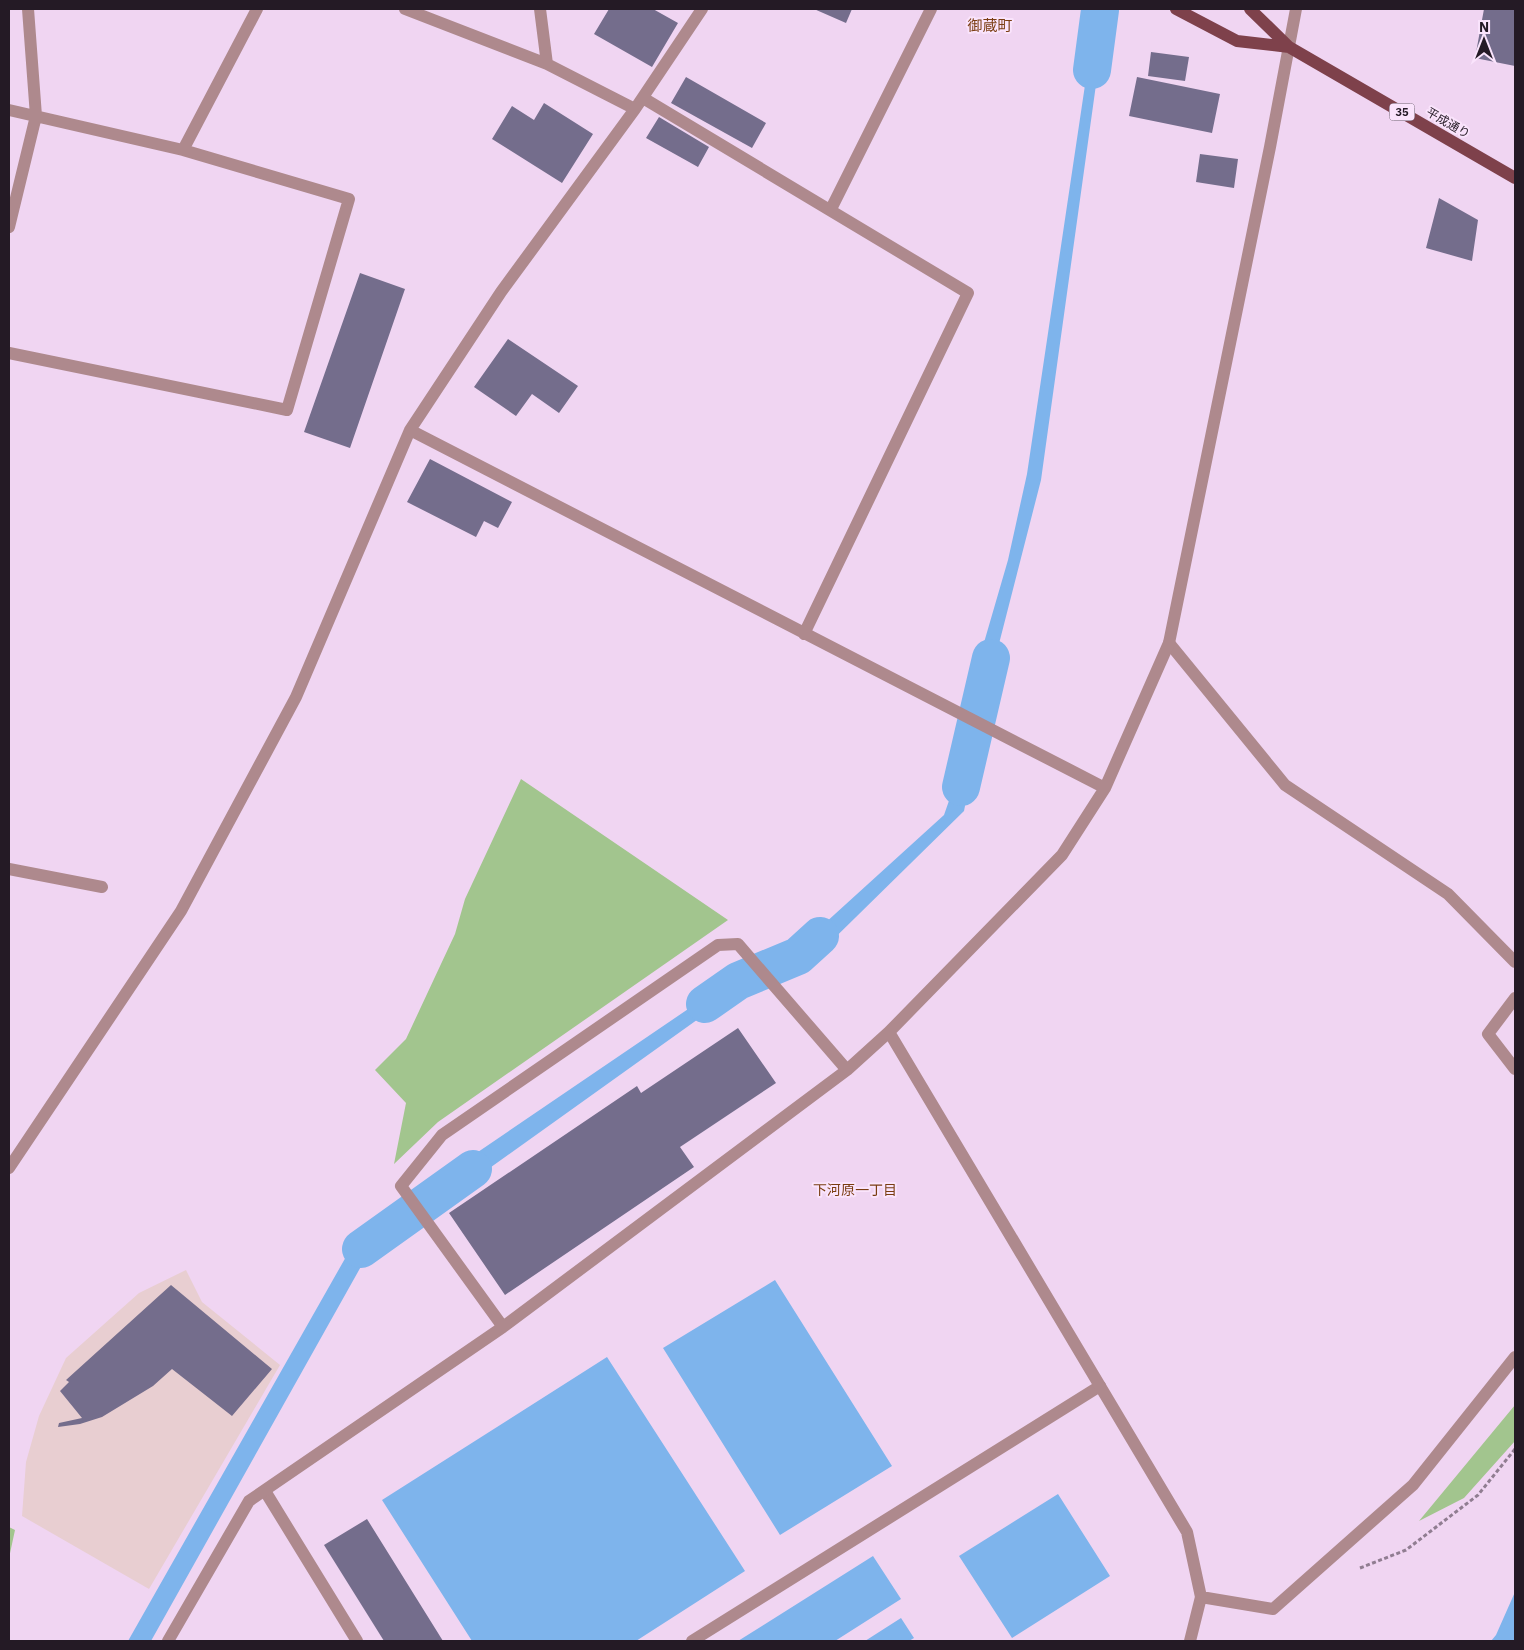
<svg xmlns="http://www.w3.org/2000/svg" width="1524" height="1650" viewBox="0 0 1524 1650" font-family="'IBM Plex Sans','Noto Sans JP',sans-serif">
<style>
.education{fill:#e8ced1}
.green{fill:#a2c58e}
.water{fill:#7eb4ec}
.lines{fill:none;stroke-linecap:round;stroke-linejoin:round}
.canal{stroke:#7eb4ec;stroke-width:38}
.building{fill:#746d8c}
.path{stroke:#907d91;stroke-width:3;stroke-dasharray:4 2.5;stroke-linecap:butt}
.lane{stroke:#ae898d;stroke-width:12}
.street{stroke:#ae898d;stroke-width:12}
.primary{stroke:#7e414b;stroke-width:12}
.labels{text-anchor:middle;stroke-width:4;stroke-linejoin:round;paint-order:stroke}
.shield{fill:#fae4fc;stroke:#645766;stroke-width:1}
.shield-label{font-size:11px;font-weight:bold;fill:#241a25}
.street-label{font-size:12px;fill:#241a25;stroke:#fae4fc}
.neighbourhood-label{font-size:14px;fill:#7a3d12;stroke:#fae4fc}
.quarter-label{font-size:15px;fill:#7a3d12;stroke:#fae4fc}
</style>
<rect width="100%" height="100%" fill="#f0d5f2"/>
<!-- education -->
<path class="education" d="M186,1270L202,1302L280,1365L149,1589L22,1516L26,1462L39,1416L66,1358L139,1293Z"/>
<!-- green -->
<path class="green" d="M521,779L728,920L438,1122L394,1164L406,1103L375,1070L406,1039L455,934L465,899Z
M1515,1405V1441L1464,1498L1419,1521Z
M9,1527L15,1530L9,1558Z"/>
<!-- water -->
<path class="water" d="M1095,18L1112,19L1099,63L1041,480L982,710L967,701L1008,560L1027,474Z
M961,731L978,741L964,811L802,970L790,976L772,954H791L944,815L951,795Z
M741,967L758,987L729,997L438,1205L425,1188L722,986Z
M397,1210L406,1225L368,1254L151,1641H128L351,1248Z
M775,1280L892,1466L780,1535L663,1348Z
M607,1357L745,1571L636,1641H472L382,1500Z
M1058,1494L1110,1576L1012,1638L959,1556Z
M873,1556L901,1599L835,1641H738Z
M1515,1592V1641H1491L1496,1635Z
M901,1618L914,1638L909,1641H865Z"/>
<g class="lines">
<!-- canal -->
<path class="canal" d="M1092,70L1100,10
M961,787L991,658
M705,1004L738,981L798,956L820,936
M361,1249L473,1169"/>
</g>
<!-- building -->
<path class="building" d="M609,9H653L678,23L652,67L594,34Z
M814,9H852L846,23Z
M1484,9H1515V66L1475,58Z
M1151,52L1189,57L1185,81L1148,76Z
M686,77L766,123L752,148L671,103Z
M1137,77L1220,94L1212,133L1129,116Z
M544,103L593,134L562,183L492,139L512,106L534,120Z
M659,117L709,147L698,167L646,138Z
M1200,154L1238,159L1234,188L1196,182Z
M1439,198L1478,220L1472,261L1426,248Z
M360,273L405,289L350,448L304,432Z
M508,339L578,386L559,413L532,394L516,416L474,387Z
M430,459L512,502L498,528L484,521L476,537L407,502Z
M738,1028L776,1083L680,1147L694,1167L505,1295L449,1213L637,1086L641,1093Z
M171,1285L272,1369L232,1416L172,1369L153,1386L102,1417L80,1424L58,1427L59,1423L82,1418L60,1391L69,1382L66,1380Z
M367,1519L443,1641H384L324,1545Z"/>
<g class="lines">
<!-- path -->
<path class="path" d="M1360,1568L1406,1550L1478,1495L1515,1449"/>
<!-- lane -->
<path class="lane" d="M1169,643L1285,785L1448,894L1515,962
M1515,998L1488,1034L1515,1069
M265,1491L357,1641
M692,1641L1100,1386"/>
<!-- street -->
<path class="street" d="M405,9L547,64
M540,9L547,64L635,109
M643,98L968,293L804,634
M9,110L183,150L349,199L287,410L9,353
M183,150L257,9
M831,209L931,9
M9,227L36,116L28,9
M410,430L1105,788
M9,869L102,887
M889,1032L1187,1532L1201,1597L1190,1641
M9,1168L181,911L296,697L410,430L501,292L635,109L702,9
M503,1327L401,1186L442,1135L718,945L738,944L847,1070
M1201,1597L1273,1609L1413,1485L1515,1357
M168,1641L249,1501L503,1327L847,1070L889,1032L1062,855L1105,788L1169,643L1270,147L1296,9"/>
<!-- primary -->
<path class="primary" d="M1176,9L1237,41L1289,47
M1250,9L1289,47L1515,178"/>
</g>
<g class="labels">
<!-- shield labels -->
<rect class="shield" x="1389.5" y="103.5" width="25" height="17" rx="4"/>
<g class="shield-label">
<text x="1402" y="116">35</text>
</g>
<!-- street labels -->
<g class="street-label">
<text transform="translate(1448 123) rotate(30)" y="4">平成通り</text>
</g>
<!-- neighbourhood labels -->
<g class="neighbourhood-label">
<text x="855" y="1195">下河原一丁目</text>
</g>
<!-- quarter labels -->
<g class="quarter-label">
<text x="990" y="31">御蔵町</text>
</g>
</g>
<!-- border -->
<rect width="1524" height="1650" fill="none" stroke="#241a25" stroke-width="20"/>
<!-- north arrow -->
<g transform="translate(1484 40)" stroke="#fae4fc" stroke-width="4" paint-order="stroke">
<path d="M0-4L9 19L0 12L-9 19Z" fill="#241a25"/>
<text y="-8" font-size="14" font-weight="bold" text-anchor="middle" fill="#241a25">N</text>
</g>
</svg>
